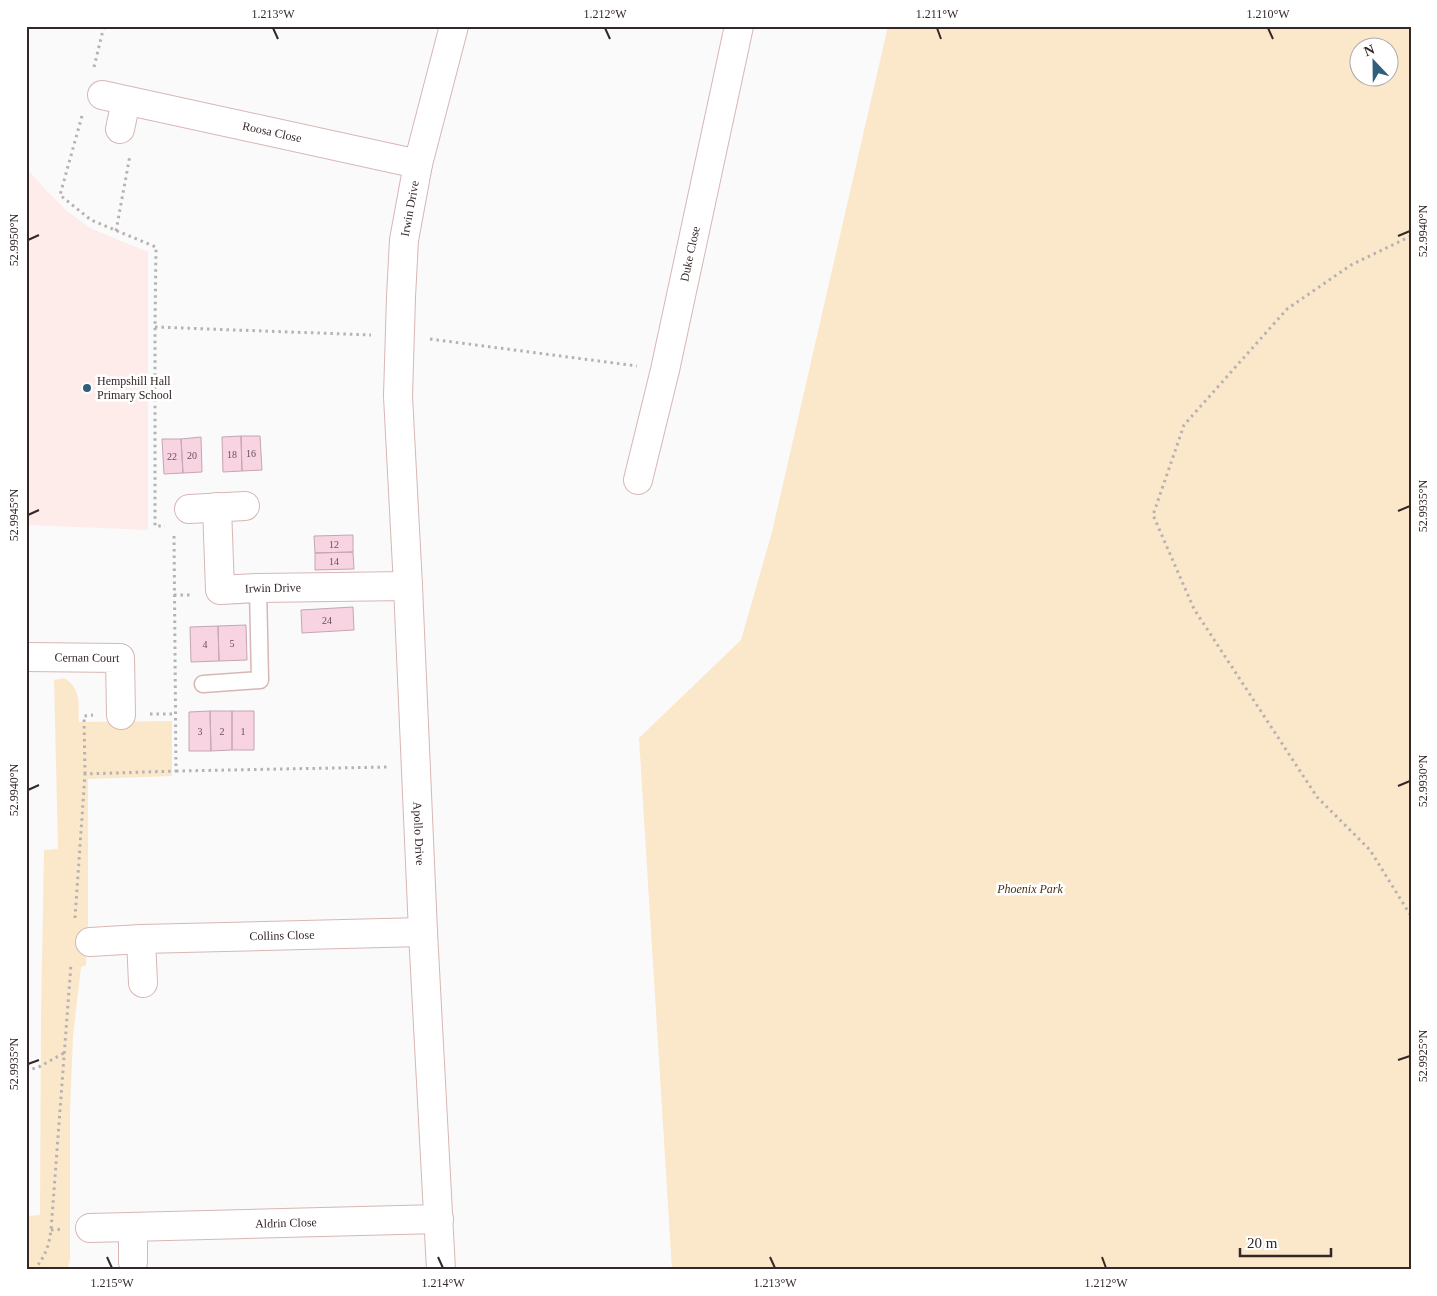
<svg xmlns="http://www.w3.org/2000/svg" width="1437" height="1296" viewBox="0 0 1437 1296" font-family="'Times New Roman',serif">
<style>
.built{fill:#feeceb}
.green{fill:#fbe8ca;fill-rule:evenodd}
.building{fill:#f8d3e2;stroke:#c5a6b2}
.lines{fill:none;stroke-linecap:round;stroke-linejoin:round}
.service-casing{stroke:#d8b6b5;stroke-width:19}
.minor-casing{stroke:#d8b6b5;stroke-width:30}
.tertiary-casing{stroke:#d8b6b5;stroke-width:30}
.path{stroke:#b7b2b2;stroke-width:3;stroke-dasharray:2.5 4;stroke-linecap:butt}
.service{stroke:#fff;stroke-width:16}
.minor{stroke:#fff;stroke-width:28}
.tertiary{stroke:#fff;stroke-width:28}
.tertiary-bridge-casing{stroke:#d8b6b5;stroke-width:30;stroke-linecap:butt}
.tertiary-bridge{stroke:#fff;stroke-width:28}
.ticks{fill:none;stroke:#342727;stroke-width:2}
.poi-dot{fill:#305e7d;stroke:#fff;stroke-width:2}
.labels{text-anchor:middle;stroke-width:5;stroke-linejoin:round;paint-order:stroke}
.number-label{font-size:10px;fill:#655256}
.street-label{font-size:12px;fill:#342727;stroke:#fff}
.poi-label{font-size:12px;fill:#342727;stroke:#fff;text-anchor:start}
.park-label{font-size:12px;font-style:italic;fill:#45310f;stroke:#fff}
.neatline{fill:none;stroke:#342727;stroke-width:2}
.ticks-label{font-size:12px;text-anchor:middle;fill:#342727}
</style>
<rect width="100%" height="100%" fill="#fafafa"/>
<!-- built -->
<path class="built" d="M26,168L47,191L67,211L90,228L148,252V530L26,525Z"/>
<!-- green -->
<path class="green" d="M888,26H1411V1270H672L639,738L741,640L772,532ZM1360,48H1390V78H1360Z
M64,678C82,689 78,703 79,722L172,721V776L88,779V923L86,965L81,967L73,1036L70,1112V1260L67,1270H26V1216L40,1215L41,1014L44,850L58,849L54,680Z"/>
<!-- building -->
<path class="building" d="M241,436H260L262,470L242,471Z
M241,436L242,471L223,472L222,437Z
M201,437L202,472L183,473L181,439Z
M162,439H181L183,473L164,474Z
M353,535V552L315,553L314,536Z
M353,552L354,569L315,570V553Z
M353,607L354,630L302,633L301,610Z
M246,625L247,660L219,661L218,626Z
M218,626L219,661L191,662L190,627Z
M210,711H232V750L211,751Z
M210,711L211,751H189V712Z
M232,711H254V750H232Z"/>
<g class="lines">
<!-- service casing -->
<g class="service-casing">
<path id="service" d="M203,684L260,680L258,588"/>
</g>
<!-- minor casing -->
<g class="minor-casing">
<g id="minor">
<path id="s1" d="M102,95L418,164"/>
<path d="M120,129L126,101"/>
<path id="s2" d="M638,480L665,370L739,26"/>
<path id="s3" d="M217,507L220,590L258,588L408,586"/>
<path d="M189,509L245,506"/>
<path id="s4" d="M26,657L120,658L121,715"/>
<path d="M141,939L143,983"/>
<path id="s5" d="M90,942L141,939L423,932"/>
<path id="s6" d="M90,1228L439,1219"/>
<path d="M133,1262V1228"/>
</g>
</g>
<!-- tertiary casing -->
<g class="tertiary-casing">
<g id="tertiary">
<path id="s7" d="M401,297L404,240L418,164L454,26"/>
<path id="s8" d="M398,396L408,586L423,932L441,1270"/>
</g>
</g>
<!-- path -->
<path class="path" d="M94,67L104,26
M82,116L60,195L91,220L156,247L155,327V526H165
M116,231L130,155
M1411,236L1351,265L1287,309L1184,425L1153,515L1194,609L1317,797L1370,850L1411,916
M155,327L371,335
M430,339L637,366
M174,595H191
M150,714H175
M176,771L388,767
M85,774L84,716L93,715
M75,918L85,774L176,771L174,534
M26,1070L37,1068L64,1053
M51,1230L63,1229
M34,1270C45,1257 49,1246 51,1230L71,964"/>
<!-- service -->
<use href="#service" class="service"/>
<!-- minor -->
<use href="#minor" class="minor"/>
<!-- tertiary -->
<use href="#tertiary" class="tertiary"/>
<!-- tertiary-bridge casing -->
<g class="tertiary-bridge-casing">
<path id="tertiary-bridge" d="M398,396L401,297"/>
</g>
<!-- tertiary-bridge -->
<use href="#tertiary-bridge" class="tertiary-bridge"/>
</g>
<!-- ticks -->
<path class="ticks" d="M273,28L278,39M605,28L610,39M937,28L941,39M1268,28L1273,39M1398,236L1410,231M28,240L39,235M1398,511L1410,506M28,515L39,510M1398,786L1410,781M28,790L39,785M1398,1060L1410,1056M28,1064L39,1060M107,1257L112,1268M438,1257L443,1268M770,1257L775,1268M1102,1257L1106,1268"/>
<!-- markers -->
<circle class="poi-dot" cx="87" cy="388" r="5"/>
<g class="labels">
<!-- number labels -->
<g class="number-label">
<text x="251" y="457">16</text>
<text x="232" y="458">18</text>
<text x="192" y="459">20</text>
<text x="172" y="460">22</text>
<text x="334" y="548">12</text>
<text x="334" y="565">14</text>
<text x="327" y="624">24</text>
<text x="232" y="647">5</text>
<text x="205" y="648">4</text>
<text x="200" y="735">3</text>
<text x="222" y="735">2</text>
<text x="243" y="735">1</text>
</g>
<!-- street labels -->
<g class="street-label">
<text dy="4" stroke="none"><textPath href="#s1" startOffset="174">Roosa Close</textPath></text>
<text dy="4" stroke="none"><textPath href="#s7" startOffset="89">Irwin Drive</textPath></text>
<text dy="4" stroke="none"><textPath href="#s2" startOffset="232">Duke Close</textPath></text>
<text dy="4" stroke="none"><textPath href="#s3" startOffset="136">Irwin Drive</textPath></text>
<text dy="4" stroke="none"><textPath href="#s4" startOffset="61">Cernan Court</textPath></text>
<text dy="4" stroke="none"><textPath href="#s8" startOffset="438">Apollo Drive</textPath></text>
<text dy="4" stroke="none"><textPath href="#s5" startOffset="192">Collins Close</textPath></text>
<text dy="4" stroke="none"><textPath href="#s6" startOffset="196">Aldrin Close</textPath></text>
</g>
<!-- poi labels -->
<g class="poi-label">
<text x="97" y="385">Hempshill Hall<tspan x="97" dy="14">Primary School</tspan></text>
</g>
<!-- park labels -->
<g class="park-label">
<text x="1030" y="893">Phoenix Park</text>
</g>
</g>
<!-- border -->
<rect width="1437" height="1296" fill="none" stroke="#ffffff" stroke-width="55"/>
<!-- north arrow -->
<g transform="translate(1374 62) rotate(338)"><circle r="24" fill="#ffffff" stroke="#aea9a9"/>
<path d="M0-4L9 19L0 12L-9 19Z" fill="#305e7d"/>
<text y="-8" font-size="14" font-weight="bold" text-anchor="middle" fill="#342727">N</text>
</g>
<!-- scale -->
<path d="M1240 1248v8h91v-8" fill="none" stroke="#342727" stroke-width="2.5"/>
<text x="1247" y="1248" font-size="15" fill="#342727" stroke="#ffffff" stroke-width="4" paint-order="stroke">20 m</text>
<rect x="28" y="28" width="1382" height="1240" class="neatline"/>
<g class="ticks-label">
<text x="273" y="18">1.213°W</text>
<text x="605" y="18">1.212°W</text>
<text x="937" y="18">1.211°W</text>
<text x="1268" y="18">1.210°W</text>
<text transform="translate(1423 231) rotate(-90)" y="4">52.9940°N</text>
<text transform="translate(14 240) rotate(-90)" y="4">52.9950°N</text>
<text transform="translate(1423 506) rotate(-90)" y="4">52.9935°N</text>
<text transform="translate(14 515) rotate(-90)" y="4">52.9945°N</text>
<text transform="translate(1423 781) rotate(-90)" y="4">52.9930°N</text>
<text transform="translate(14 790) rotate(-90)" y="4">52.9940°N</text>
<text transform="translate(1423 1056) rotate(-90)" y="4">52.9925°N</text>
<text transform="translate(14 1064) rotate(-90)" y="4">52.9935°N</text>
<text x="112" y="1287">1.215°W</text>
<text x="443" y="1287">1.214°W</text>
<text x="775" y="1287">1.213°W</text>
<text x="1106" y="1287">1.212°W</text>
</g>
</svg>
